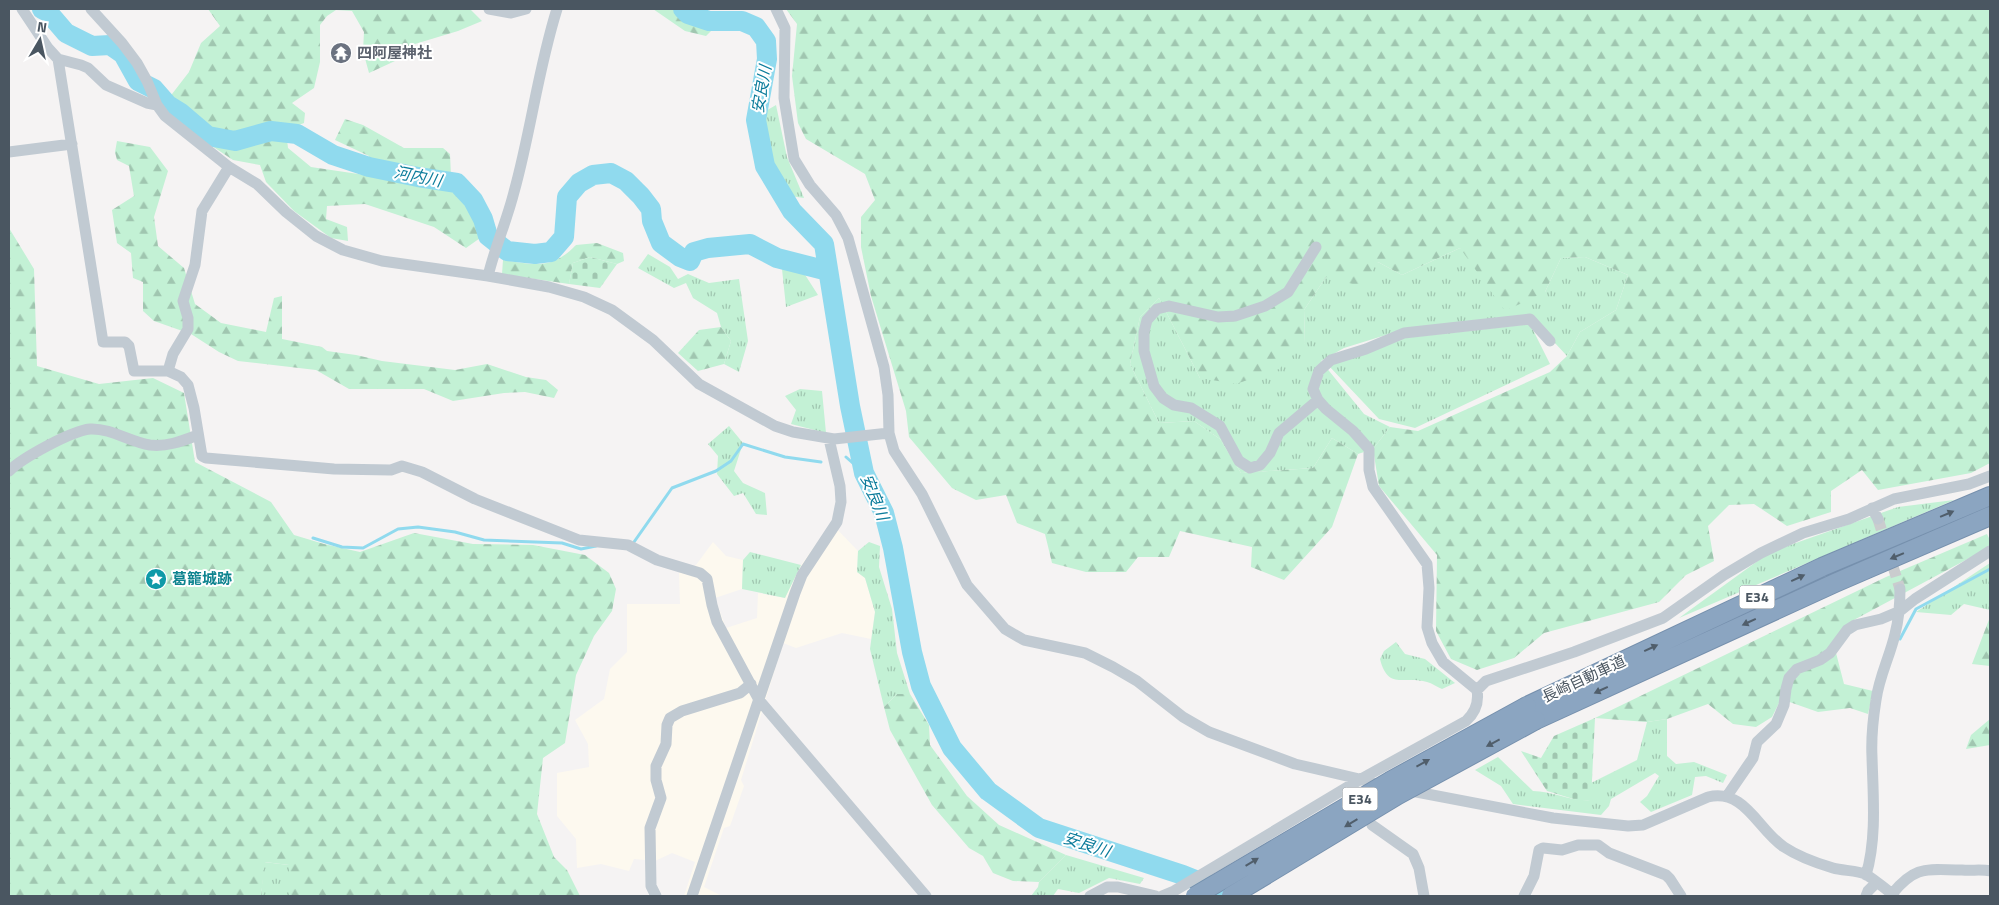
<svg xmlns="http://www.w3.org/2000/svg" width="1999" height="905" viewBox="0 0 1999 905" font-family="'Titillium Web','Noto Sans JP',sans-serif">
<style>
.commercial{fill:#fdf9ef}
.grass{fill:url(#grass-tufts)}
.forest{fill:url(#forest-firs)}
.cemetery{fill:url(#cemetery-stones)}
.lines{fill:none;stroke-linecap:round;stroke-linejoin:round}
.stream{stroke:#90daee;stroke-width:3}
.river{stroke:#90daee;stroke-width:20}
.minor-tunnel{stroke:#caccce;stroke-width:11;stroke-dasharray:11 5.5;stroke-linecap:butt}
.highway-casing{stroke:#7690ad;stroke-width:20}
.minor{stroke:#c1cad2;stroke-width:11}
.highway{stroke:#8ba5c1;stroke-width:18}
.highway-bridge-casing{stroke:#7690ad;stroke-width:20;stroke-linecap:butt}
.highway-bridge{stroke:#8ba5c1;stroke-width:18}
.oneway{fill:#505e6b}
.labels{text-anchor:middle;stroke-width:4;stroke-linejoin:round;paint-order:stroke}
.shield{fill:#fff;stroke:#808990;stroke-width:1}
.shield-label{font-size:14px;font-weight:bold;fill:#4a5661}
.worship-label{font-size:15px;font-weight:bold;fill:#5b616d;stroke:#fff;text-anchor:start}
.culture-label{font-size:15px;font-weight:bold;fill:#0d838f;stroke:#fff;text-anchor:start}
.street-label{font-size:15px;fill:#4a5661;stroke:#fff}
.water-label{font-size:16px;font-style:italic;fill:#0c7c9b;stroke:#fff}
</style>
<defs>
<pattern id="grass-tufts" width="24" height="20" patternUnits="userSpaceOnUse" patternTransform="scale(1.25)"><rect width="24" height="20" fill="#c3f1d5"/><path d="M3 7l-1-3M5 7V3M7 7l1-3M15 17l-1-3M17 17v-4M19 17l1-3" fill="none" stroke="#a0c6b0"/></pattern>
<pattern id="forest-firs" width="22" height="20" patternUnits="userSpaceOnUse" patternTransform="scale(1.25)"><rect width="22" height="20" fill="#c3f1d5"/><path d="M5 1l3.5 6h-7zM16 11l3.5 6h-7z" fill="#a0c6b0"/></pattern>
<pattern id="cemetery-stones" width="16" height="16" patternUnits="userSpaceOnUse" patternTransform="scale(1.25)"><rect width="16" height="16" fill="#c3f1d5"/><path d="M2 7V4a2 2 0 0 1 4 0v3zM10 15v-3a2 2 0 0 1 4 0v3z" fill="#a0c6b0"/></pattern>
</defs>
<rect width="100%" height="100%" fill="#f5f3f3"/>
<!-- commercial -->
<path class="commercial" d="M831,523L858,551L857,572L865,578L875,612L871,639L842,633L796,648L783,643L741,780L744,786L730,826L724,828L704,887L722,896H684L695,862L672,853L655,861L634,859L629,871L601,864L577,868L576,839L557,816V773L589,767L588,744L575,720L604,699L610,669L627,652V604H680L679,573L696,565L713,542L726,556L743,560L742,589L715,598L726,628L757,618L758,593L785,598L801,565Z"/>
<!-- grass -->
<path class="grass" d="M776,105L787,157L804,198L790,196L768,158L764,112Z
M1460,248L1545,292L1561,258L1585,257L1628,275L1616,310L1580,332L1567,356L1530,316L1402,330L1344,348L1321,361L1364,414L1390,427L1373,449L1358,454L1332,438L1313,468L1241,473L1220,439L1194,421L1159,423L1130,364L1140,317L1159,298L1200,378L1305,343L1304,310L1326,277L1378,262L1402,275Z
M648,254L670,267L678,279L688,274L709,283L739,279L748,341L739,372L724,364L731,341L721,327L717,313L693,298L686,283L674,288L638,268Z
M782,269L802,270L818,295L786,307Z
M1530,324L1550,364L1415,428L1379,419L1329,366L1404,338Z
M800,389L822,391L826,433L791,424L796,410L785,396Z
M729,426L743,443L734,471L743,483L765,493L767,515L756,514L743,493L734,496L717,474L718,456L708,444Z
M1954,500L1679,618L1770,552L1898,507Z
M869,542L880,546L879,567L892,609L897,653L910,694H897L884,707L870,649L875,612L865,578L857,572L858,551Z
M750,552L801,565L785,598L742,589L743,560Z
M1990,563V610L1964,604L1951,615L1916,612Z
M1396,642L1405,654L1425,659L1455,683L1442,689C1437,687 1432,683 1427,682C1404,675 1388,691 1380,659L1384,651Z
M1667,719V756L1676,764L1694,762L1727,775L1723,783L1706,776L1695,777L1692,795L1651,812L1640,802L1647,796L1659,776L1655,773L1611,799L1609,806L1601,815L1513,804L1501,786L1475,770L1498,757L1533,791C1553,791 1571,802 1590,800L1591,783L1637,760L1647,722Z
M1066,855L1144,878L1140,884L1109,878L1079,893L1058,889L1053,896H1031L1038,887L1039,882Z
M264,862L289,865V896H261Z"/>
<!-- forest -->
<path class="forest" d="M208,9H470L482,21L458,31L405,47L395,61L369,73L363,51L364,32L352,11L336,10L327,16L320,25V62L314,88L292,103L305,113L304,123L286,130L288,148L311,167L365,175L369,156L335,140L345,119L363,125L404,148H443L450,154L451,176L460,197L473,213L483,236L466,248L434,227L365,204L327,206L326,219L347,227L348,241L331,238L294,211L266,182L260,165L233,160L209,144L171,114L172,94L189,72L201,43L220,26Z
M653,9H676L686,18L713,29L706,36L685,31Z
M786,9H1990V463L1971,473L1878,490L1862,470L1831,491V512L1787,526L1754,504L1729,505L1708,526L1714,561L1686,575L1659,602L1544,633L1514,658L1477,670L1451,659L1436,631L1437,555L1379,486L1373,449L1390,427L1418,431L1550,372L1567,356L1580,332L1616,310L1628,275L1585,257L1561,258L1545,292L1505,311L1460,248L1402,275L1378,262L1360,286L1326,277L1304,310L1305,343L1279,369L1236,384L1200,378L1159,298L1140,317L1130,364L1159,423L1194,421L1220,439L1241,473L1313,468L1332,438L1358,454L1332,527L1284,580L1251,567L1252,547L1180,531L1169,557H1138L1126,572H1086L1052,563L1045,534L1017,523L1006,495L976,500L952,488L909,437L906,411L871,296L861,247V217L875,200L865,174L806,139L798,123L792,76L797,24Z
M117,141L150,147L168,171L154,217L158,246L184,268L195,304L221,323L266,332L274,298L282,296V339L322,347L327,351L356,355L382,361L455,370L487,364L526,377L546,380L558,390L554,398L525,392L504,393L453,401L424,389H349L316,370L238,361L219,352L191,334L154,321L143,311V282L133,278L131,253L117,243L112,210L134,196L129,166L117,160L115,152Z
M9,228L34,269L37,366L99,384L153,378L184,393L195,462L271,502L294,535L324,544L360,552L414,533L473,544L533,545L585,555L609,573L616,589L612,611L594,636L576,675L565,743L543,758L537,814L554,857L567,870L580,896H289V865L265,862L261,896H9Z
M597,243L623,253L624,261L617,264L590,257L573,263L569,284L502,274L503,260C534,265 552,270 576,245Z
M721,327L731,341L724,364L698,371L678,353L699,330Z
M1987,534L1990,540V547L1852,621L1834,645L1844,684L1873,691L1868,714L1850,708L1818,712L1781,699L1772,717L1756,727L1733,724L1708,704L1667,719L1647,722L1595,718L1886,577Z
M1990,617V666L1972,664Z
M897,694H910L929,725L930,745L967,796L999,825L1066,855L1039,882L1013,881L993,873L983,856L969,848L932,805L890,730L884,707Z
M1990,719V745L1966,749L1971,735Z"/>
<!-- cemetery -->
<path class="cemetery" d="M590,257L617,264L600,288L569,284L573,263Z
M1595,718L1591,800L1580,801L1547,791L1521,751L1541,758L1554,736Z"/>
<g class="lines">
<!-- stream -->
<path class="stream" d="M846,457L864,473
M313,538L342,547L363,548L398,529L418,527L455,532L484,540L562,543L581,549L596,546
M634,542L672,488L716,471L731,461L743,444L785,457L821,462
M1900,639L1916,609L1990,569"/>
<!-- river -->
<path class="river" d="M42,9L48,12L66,33L92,46L110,45L123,54L138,81L154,89L168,105L181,113L208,136L235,141L271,131L297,134L333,155L369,167L418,177L457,183L473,200L483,219L488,236L507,251L535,254L551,252L564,237L567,197L579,183L593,175L611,173L626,181L641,196L651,209L652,221L661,243L680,257L690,261L694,252L708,248L750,244L777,258L828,271
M683,9L688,14L709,21H742L756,27L766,41L767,59L756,120L765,166L792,211L824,244L850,406L864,473L884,513L893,548L912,652L921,686L952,748L988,791L1039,828L1183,875L1213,887L1220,896"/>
<!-- minor-tunnel -->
<path class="minor-tunnel" d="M1878,519L1900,589"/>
<!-- highway casing -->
<g class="highway-casing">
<path id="highway" d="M1527,706L1822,567L1990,496
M1536,720L1835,583L1990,516"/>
</g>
<!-- minor -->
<path class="minor" d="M22,9L48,48L58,59L81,65L88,68L106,85L147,103L157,105
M91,9L122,43L137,63L147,81L157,105L165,116L229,167L257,184L286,212L316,236L343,250L382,261L488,276L549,287L584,297L612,310L653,340L699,384L775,426L793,432L834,439L889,433
M489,9L511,13L526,9
M776,9L785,28L784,98L794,159L810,185L836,215L848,238L884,367L888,395L889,433L894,451L922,494L967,585L1005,629L1024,640L1085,653L1113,667L1137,681L1183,717L1209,732L1295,764L1385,785
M58,59L103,342H125L129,346L134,371H168L181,377L188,385L194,408L202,456L206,458L334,469L391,470L402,466L422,472L475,499L579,540L628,545L657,560L700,573L707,579L712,605L717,622L759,700L926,896
M9,152L72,144
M488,276C495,247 507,220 514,192C531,131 538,69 557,9
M168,371L173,354L188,329V318L183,301L195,265L202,211L229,167
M1318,400L1313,389L1319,371L1331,360L1366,349L1404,333L1530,319L1550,341
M9,471C22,458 71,431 90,429C111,428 130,442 150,445C167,447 182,441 198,435
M1872,508L1878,519
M1477,690L1486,681L1574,652L1663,618L1724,575L1761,553L1803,533L1849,519L1894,499L1969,484L1990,476
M1406,790L1553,818L1628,826L1643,825L1708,797C1745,788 1758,830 1784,847C1799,857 1816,863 1833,868C1843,871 1858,870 1867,875C1873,879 1889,891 1894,896
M1727,796L1753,758L1757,742L1776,724L1784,705L1786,689L1789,678L1797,669L1820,660L1830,653L1847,630L1855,625L1881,619L1900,611L1915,599L1990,551
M1372,825L1413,854L1419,868L1424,896
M1866,875C1877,839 1873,794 1872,757C1871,738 1873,719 1876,700C1879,677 1890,656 1895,634C1899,619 1900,605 1900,589
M1892,894C1916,864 1928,870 1962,870C1972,871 1981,869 1990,871
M656,896L651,886L650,828L661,798L656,780V766L666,744L667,725L670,718L682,711L740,693L751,684
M692,896L795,593L802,575L837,522L841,502L840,486L829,439
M1090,896L1107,887H1118L1156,896
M1162,896L1174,891L1361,779L1466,721C1475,713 1479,702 1477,690L1443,662L1432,643L1427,627L1429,588L1427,564L1373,487L1369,470V449L1353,431L1326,409L1318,400L1279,433L1270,453L1260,465L1250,468L1239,461L1220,426L1191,408L1174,405L1163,398L1154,386L1144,351V332L1147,320L1157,309L1169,306L1218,317L1235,316L1265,306L1288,292L1316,247
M1524,896L1534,876L1539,850L1543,848L1562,850L1578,845H1598L1609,853L1666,875L1670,879L1681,896
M1866,896L1868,891L1876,883"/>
<!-- highway -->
<use href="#highway" class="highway"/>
<!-- highway-bridge casing -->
<g class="highway-bridge-casing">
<path id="highway-bridge" d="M1195,896L1390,781L1527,706
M1231,896L1398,795L1536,720"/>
</g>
<!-- highway-bridge -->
<use href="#highway-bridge" class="highway-bridge"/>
</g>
<!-- one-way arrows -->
<defs><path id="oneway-solid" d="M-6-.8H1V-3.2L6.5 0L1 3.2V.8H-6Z" transform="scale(1.25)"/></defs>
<g class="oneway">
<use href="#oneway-solid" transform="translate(1947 514) rotate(-23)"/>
<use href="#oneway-solid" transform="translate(1897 556) rotate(157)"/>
<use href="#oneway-solid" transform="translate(1798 578) rotate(-25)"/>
<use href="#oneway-solid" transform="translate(1749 622) rotate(155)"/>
<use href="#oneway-solid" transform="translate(1651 648) rotate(-25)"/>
<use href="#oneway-solid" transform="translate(1601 690) rotate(155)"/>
<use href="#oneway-solid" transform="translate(1493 743) rotate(152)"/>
<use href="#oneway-solid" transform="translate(1423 763) rotate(-29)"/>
<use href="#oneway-solid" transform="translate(1351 823) rotate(149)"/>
<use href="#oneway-solid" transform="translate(1252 862) rotate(-31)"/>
</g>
<!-- icons -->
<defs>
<g id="temple-disc" transform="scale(1.125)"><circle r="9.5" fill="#6b7280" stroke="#fff"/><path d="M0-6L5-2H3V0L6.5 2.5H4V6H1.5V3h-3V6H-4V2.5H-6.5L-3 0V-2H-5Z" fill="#fff"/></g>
<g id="sight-disc" transform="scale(1.125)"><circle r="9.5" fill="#0f9aa8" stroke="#fff"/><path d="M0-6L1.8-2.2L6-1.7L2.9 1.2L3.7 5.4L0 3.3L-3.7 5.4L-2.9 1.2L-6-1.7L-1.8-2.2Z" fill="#fff"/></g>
</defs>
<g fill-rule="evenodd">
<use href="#temple-disc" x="341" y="53"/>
<use href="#sight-disc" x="156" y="579"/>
</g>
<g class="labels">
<!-- shield labels -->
<g class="shield">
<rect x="1739.5" y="585.5" width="35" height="23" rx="4"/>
<rect x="1342.5" y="787.5" width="35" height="23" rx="4"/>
</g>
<g class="shield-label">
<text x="1757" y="602">E34</text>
<text x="1360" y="804">E34</text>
</g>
<!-- worship labels -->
<g class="worship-label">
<text x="357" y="58">四阿屋神社</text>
</g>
<!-- culture labels -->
<g class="culture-label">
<text x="172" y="584">葛籠城跡</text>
</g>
<!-- street labels -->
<g class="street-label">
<text transform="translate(1584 679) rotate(-25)" y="5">長崎自動車道</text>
</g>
<!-- water labels -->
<g class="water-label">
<text transform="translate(761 89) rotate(-80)" y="6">安良川</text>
<text transform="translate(418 176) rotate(11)" y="6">河内川</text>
<text transform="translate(875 497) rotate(68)" y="6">安良川</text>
<text transform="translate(1087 844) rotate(18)" y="6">安良川</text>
</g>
</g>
<!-- border -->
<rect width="1999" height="905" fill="none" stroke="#4a5661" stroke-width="20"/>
<!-- north arrow -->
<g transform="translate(40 40) rotate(9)" stroke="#ffffff" stroke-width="4" paint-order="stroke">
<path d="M0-4L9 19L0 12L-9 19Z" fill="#4a5661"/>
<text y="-8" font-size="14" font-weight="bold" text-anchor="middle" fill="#4a5661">N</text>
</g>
</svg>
